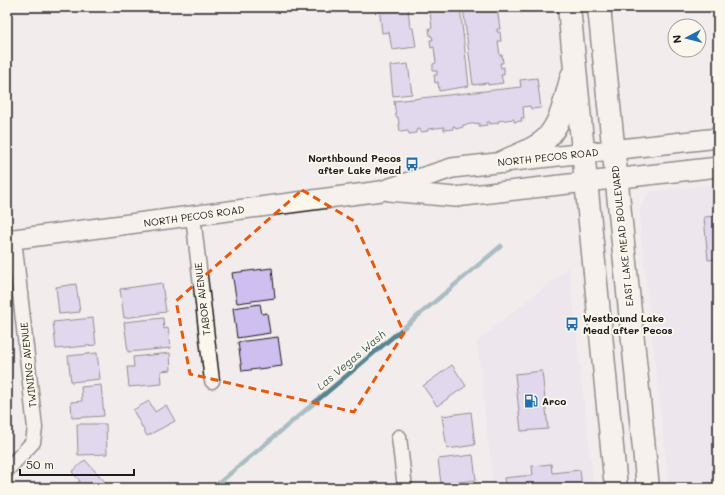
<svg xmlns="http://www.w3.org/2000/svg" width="725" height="495" viewBox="0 0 725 495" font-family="Mali,sans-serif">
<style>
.built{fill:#e7deee}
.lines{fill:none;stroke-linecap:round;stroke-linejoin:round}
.stream{stroke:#56848f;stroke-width:4.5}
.building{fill:#cebff0;stroke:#1c1c1c}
.minor-casing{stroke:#1c1c1c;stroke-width:17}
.secondary-casing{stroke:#1c1c1c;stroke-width:22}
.primary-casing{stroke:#1c1c1c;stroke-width:25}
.minor{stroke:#fbf7ec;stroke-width:14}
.secondary{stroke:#fbf7ec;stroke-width:19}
.primary{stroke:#fbf7ec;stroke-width:22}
.marked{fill:none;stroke:#e8590c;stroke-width:3;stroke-dasharray:8 5;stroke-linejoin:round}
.labels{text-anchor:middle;stroke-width:4;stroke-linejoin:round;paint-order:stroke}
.street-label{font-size:10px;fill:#1c1c1c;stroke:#fbf7ec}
.poi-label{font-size:10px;font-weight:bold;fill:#1c1c1c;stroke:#fbf7ec;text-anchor:start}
.water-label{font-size:11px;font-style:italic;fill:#3e595f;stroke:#fbf7ec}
</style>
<rect width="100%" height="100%" fill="#f2eced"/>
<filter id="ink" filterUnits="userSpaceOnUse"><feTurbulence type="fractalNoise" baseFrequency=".025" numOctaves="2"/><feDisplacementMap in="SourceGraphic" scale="8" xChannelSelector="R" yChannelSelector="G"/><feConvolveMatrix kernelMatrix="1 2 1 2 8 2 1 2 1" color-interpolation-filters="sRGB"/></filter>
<g filter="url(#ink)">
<!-- built -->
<path class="built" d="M718,184V488H669L640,229V209L648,192Z
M569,267L594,488H493L477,341Z"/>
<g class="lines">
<!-- stream -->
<path class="stream" d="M213,488L501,246"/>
</g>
<!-- building -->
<path class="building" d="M379,7H408L410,28H413L416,47L392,50L389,32L382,33Z
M426,7H460L469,86L439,91L438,82L435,83L434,75H437V71H433V64L436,63L434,47L431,48L430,40H433L432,36H430L429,28H432L430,12H427Z
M463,7H497L500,29H497V32H500L501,41H498L500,56L502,55L503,63H500L501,68L504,67V75H501L503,83L488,85V83L473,85Z
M408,64L412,94L393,96L390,66Z
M537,78L541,108L531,109L530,106L523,107L524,118H521L522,121L514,122V119L498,121V123L490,124V122H487V125L479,126V123L463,125V127L456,129L455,126H453V129L444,130V127L428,129V131L421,132L420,129L416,130V133L409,134L408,131L400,132L398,117H396L394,101L521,87L520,80Z
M718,216V259L708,260L704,217Z
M272,268L275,298L237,303L232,273Z
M162,283L166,312L124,318L120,289Z
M76,284L80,312L59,314L56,287Z
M260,304L262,314L267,313L270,333L237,338L233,308Z
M93,318L96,345L56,349L53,322Z
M163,318L164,329L168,328L171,348L128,352L124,322Z
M278,337L282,366L242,371L238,342Z
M97,353L100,379L71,382L68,356Z
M170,353L171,370L161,371L162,384L129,387L127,367H134L133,357Z
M714,353H718V386Z
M452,365L466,386L437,406L423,386Z
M542,371L548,429L521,431L515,374Z
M101,385L104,416L72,418L71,402L82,401L81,387Z
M149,401L155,412L166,405L175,421L147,436L133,410Z
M471,412L475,445L447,449L442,416Z
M77,424H106L107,454L78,455Z
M473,455L476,480L441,484L438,459Z
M85,460L106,483L101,488H72L80,481L72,472Z
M551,464L552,473L580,470L582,488H506L504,478L533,475L532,466Z"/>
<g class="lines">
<!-- minor casing -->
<g class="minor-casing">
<path id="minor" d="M193,216L212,381
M399,437L405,488
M7,470L33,442L35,428L14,239"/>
</g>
<!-- secondary casing -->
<g class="secondary-casing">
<path id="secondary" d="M389,191L455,197L718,167
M7,240L381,191L452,168L718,138"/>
</g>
<!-- primary casing -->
<g class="primary-casing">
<path id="primary" d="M569,7L616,488
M599,7L648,488
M503,162C517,155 535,150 546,139C562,123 566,96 572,76"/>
</g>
<!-- minor -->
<use href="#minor" class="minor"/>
<!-- secondary -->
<use href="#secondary" class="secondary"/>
<!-- primary -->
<use href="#primary" class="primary"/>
</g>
</g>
<!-- marked area -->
<path d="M0 0H725V495H0ZM302,190L354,221L404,333L354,412L190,374L176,301Z" fill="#f2eced" fill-opacity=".55" fill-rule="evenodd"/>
<path class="marked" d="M302,190L354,221L404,333L354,412L190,374L176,301Z"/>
<!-- icons -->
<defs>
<g id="bus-bare" transform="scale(1.08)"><path d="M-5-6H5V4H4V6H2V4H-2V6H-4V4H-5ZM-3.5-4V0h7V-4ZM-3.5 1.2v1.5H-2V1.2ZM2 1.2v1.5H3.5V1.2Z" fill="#1f6fb2" stroke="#fbf7ec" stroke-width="2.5" paint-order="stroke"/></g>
<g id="fuel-bare" transform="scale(1.08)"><path d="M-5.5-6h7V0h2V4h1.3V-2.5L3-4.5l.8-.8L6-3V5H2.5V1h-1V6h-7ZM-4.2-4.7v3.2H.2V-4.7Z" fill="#1f6fb2" stroke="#fbf7ec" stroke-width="2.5" paint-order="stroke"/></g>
</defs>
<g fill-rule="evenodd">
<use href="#bus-bare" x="412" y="164"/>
<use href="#bus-bare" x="572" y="324"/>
<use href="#fuel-bare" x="531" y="401"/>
</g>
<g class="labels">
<!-- street labels -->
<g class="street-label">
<text transform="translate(548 157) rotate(-6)" y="4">NORTH PECOS ROAD</text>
<text transform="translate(194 216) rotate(-8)" y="4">NORTH PECOS ROAD</text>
<text transform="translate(622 236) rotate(-96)" y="4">EAST LAKE MEAD BOULEVARD</text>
<text transform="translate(202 299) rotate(-97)" y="4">TABOR AVENUE</text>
<text transform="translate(28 365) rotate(-96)" y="4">TWINING AVENUE</text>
</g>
<!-- poi labels -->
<g class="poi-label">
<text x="401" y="162" text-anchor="end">Northbound Pecos<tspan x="401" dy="12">after Lake Mead</tspan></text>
<text x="583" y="322">Westbound Lake<tspan x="583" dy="12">Mead after Pecos</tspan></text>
<text x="542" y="405">Arco</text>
</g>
<!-- water labels -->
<g class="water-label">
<text transform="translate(351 360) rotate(-40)" y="4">Las Vegas Wash</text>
</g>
</g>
<!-- margin -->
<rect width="725" height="495" fill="none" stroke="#fbf7ec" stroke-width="24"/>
<rect x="12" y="12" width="701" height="471" fill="none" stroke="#1c1c1c" stroke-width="1.5" filter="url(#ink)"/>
<!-- north arrow -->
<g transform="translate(687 38) rotate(263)"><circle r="19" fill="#fbf7ec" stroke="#a29f99"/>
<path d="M0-3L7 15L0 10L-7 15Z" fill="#1f6fb2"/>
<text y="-6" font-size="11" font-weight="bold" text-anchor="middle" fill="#1c1c1c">N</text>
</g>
<!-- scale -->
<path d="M20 469v6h114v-6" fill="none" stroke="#1c1c1c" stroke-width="2"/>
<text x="26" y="469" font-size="12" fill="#1c1c1c" stroke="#fbf7ec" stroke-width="3" paint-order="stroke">50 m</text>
</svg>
